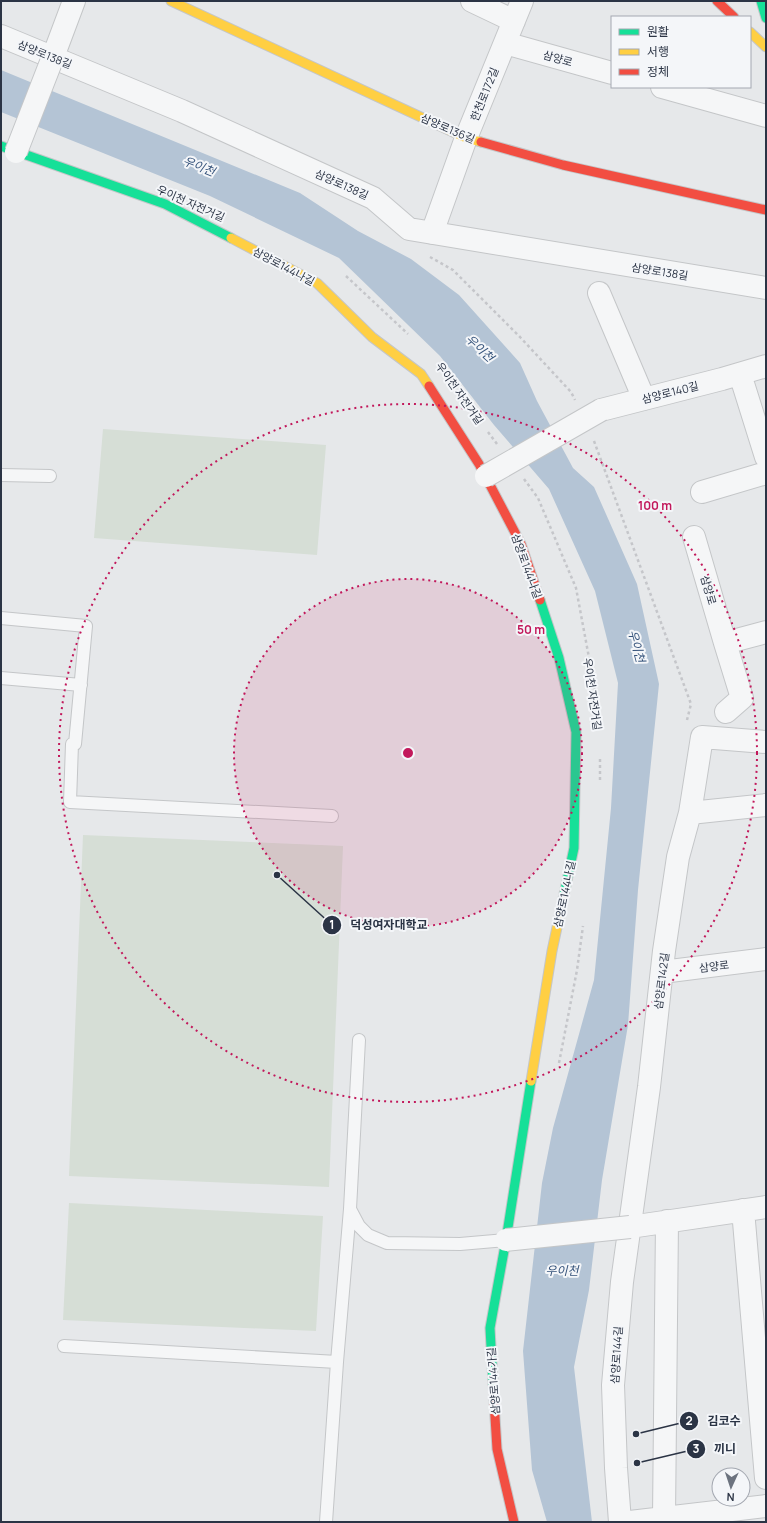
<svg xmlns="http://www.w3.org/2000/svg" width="767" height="1523" font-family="Manrope,'Noto Sans KR',sans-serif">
<rect width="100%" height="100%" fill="#e6e8ea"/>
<path fill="#d6ded6" d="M103,429l223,16 -9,110 -223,-17z
M83,835l260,11 -14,341 -260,-11z
M69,1203l254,13 -7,115 -253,-11z"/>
<path fill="#b4c4d5" d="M1,70l299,123 58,38 53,28 48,36 61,68 17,38 36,67 21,19 43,97 22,100 -21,206 -10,135 -26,155 -13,110 -15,77 18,155h-45l-15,-52 -9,-119 19,-168 11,-55 41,-148 17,-172 7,-125 -23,-92 -46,-102 -55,-64 -54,-69 -101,-98 -129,-62 -209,-84z"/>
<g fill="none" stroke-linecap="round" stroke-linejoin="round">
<defs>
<path id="lane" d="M1,475l49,1
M1,618l85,8 -11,118
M1,678l80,7
M72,744l-2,58 262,14
M359,1040l-9,169 9,17 9,9 19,8 73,1 46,-4
M64,1346l273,16
M326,1522l11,-160 13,-153"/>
<path id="street" d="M472,1l42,20
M1,36l181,75 191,87 36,31 357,59
M505,43l107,30
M53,57l21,-56
M662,87l104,29
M432,233l34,-95 56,-137
M599,293l45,106
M740,374l26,83
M601,410l121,-31 44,-13
M702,492l64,-19
M694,537l31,106 17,55 -16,14
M725,643l41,-11
M690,813l76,-8
M662,972l104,-13
M743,1210l23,268
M630,1227l136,-20
M664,1518l3,-297
M620,1522l-4,-54 -3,-83 9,-103 27,-195 15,-136 14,-94 12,-44 12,-76 64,5
M630,1522l136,-16"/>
<path id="fast" d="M761,1l5,17
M1,146l164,58 66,34
M540,600l19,58 17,74 -2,116 -11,51
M494,1401l-4,-73 16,-88 25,-159"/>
<path id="slow" d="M171,1l295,137 15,4
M750,32l16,15
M231,238l86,45 55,54 49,37 8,12
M531,1081l21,-130 11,-52"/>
<path id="jam" d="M717,1l17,16
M481,142l82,23 203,45
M429,386l50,78 42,80 19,56
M494,1401l3,48 17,73"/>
</defs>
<use href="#lane" stroke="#c4c6c8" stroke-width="14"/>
<use href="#street" stroke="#c4c6c8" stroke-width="24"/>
<use href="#fast" stroke="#c4c6c8" stroke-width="11"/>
<use href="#slow" stroke="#c4c6c8" stroke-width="11"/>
<use href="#jam" stroke="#c4c6c8" stroke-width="11"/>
<path stroke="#c5c6ca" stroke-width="2.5" stroke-dasharray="3 3" stroke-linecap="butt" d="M430,257l23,13 67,67 51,55 4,8
M346,276l62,58
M488,432l9,12
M594,441l97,263 -4,16
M524,479l14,19 38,90 22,118v14
M600,780v-23
M559,1063l18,-93 6,-44"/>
<use href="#lane" stroke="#f5f6f7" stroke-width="12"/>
<use href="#street" stroke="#f5f6f7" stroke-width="22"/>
<use href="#fast" stroke="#16e098" stroke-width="9"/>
<use href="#slow" stroke="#ffcf43" stroke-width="9"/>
<use href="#jam" stroke="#f24e42" stroke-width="9"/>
<defs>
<path id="street-bridge" d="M16,152l37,-95
M486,476l115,-66
M506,1240l124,-13"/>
</defs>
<use href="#street-bridge" stroke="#c4c6c8" stroke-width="24" stroke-linecap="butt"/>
<use href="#street-bridge" stroke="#f5f6f7" stroke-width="22"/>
</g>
<circle cx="408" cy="753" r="174" fill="#c2185b" fill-opacity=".12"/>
<g fill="none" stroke="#c2185b" stroke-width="2" stroke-dasharray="2 4">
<circle cx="408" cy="753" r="174"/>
<circle cx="408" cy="753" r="349"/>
</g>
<g text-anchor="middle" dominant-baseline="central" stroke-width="4" stroke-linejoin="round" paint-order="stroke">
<g font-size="11" fill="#2b3445" stroke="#f4f6f9">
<text transform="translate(45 54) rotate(22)">삼양로138길</text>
<text transform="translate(558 58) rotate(16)">삼양로</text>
<text transform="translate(484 94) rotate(-68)">한천로172길</text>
<text transform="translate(448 128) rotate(23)">삼양로136길</text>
<text transform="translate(342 184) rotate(24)">삼양로138길</text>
<text transform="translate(191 203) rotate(24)">우이천 자전거길</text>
<text transform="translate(284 266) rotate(28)">삼양로144나길</text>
<text transform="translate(660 271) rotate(9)">삼양로138길</text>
<text transform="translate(670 392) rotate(-14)">삼양로140길</text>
<text transform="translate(460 393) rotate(55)">우이천 자전거길</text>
<text transform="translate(527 566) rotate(70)">삼양로144나길</text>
<text transform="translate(709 590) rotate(74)">삼양로</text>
<text transform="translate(593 694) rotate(82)">우이천 자전거길</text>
<text transform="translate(564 894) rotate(-78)">삼양로144나길</text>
<text transform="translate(714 966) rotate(-7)">삼양로</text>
<text transform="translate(661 981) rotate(-83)">삼양로142길</text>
<text transform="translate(616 1355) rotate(-86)">삼양로144길</text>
<text transform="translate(493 1381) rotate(-94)">삼양로144가길</text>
</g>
<g font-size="12" font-style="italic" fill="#34527a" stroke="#f4f6f9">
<text transform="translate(199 166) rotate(22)">우이천</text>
<text transform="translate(480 348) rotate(43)">우이천</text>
<text transform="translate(637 646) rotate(75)">우이천</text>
<text x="562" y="1270">우이천</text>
</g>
</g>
<circle cx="408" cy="753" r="6" fill="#c2185b" stroke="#f4f6f9" stroke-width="2"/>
<g font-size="12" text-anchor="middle" font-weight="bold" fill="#c2185b" stroke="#f4f6f9" stroke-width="4" stroke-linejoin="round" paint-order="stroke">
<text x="655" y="510">100 m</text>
<text x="531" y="634">50 m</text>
</g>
<path fill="none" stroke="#2b3445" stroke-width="1.5" d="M277 875L332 925M636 1434L689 1421M637 1463L696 1449"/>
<g fill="#2b3445" stroke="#f4f6f9" stroke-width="1.5">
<circle cx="277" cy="875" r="4"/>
<circle cx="636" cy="1434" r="4"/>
<circle cx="637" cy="1463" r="4"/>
<circle cx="332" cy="925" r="10"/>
<circle cx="689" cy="1421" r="10"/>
<circle cx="696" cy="1449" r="10"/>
</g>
<g font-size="12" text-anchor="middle" font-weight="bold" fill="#fff">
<text x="332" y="929">1</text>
<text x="689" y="1425">2</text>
<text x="696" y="1453">3</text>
</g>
<g font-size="12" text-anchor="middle" font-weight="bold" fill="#2b3445" stroke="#f4f6f9" stroke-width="4" stroke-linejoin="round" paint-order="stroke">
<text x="389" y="929">덕성여자대학교</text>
<text x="724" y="1425">김코수</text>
<text x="725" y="1453">끼니</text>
</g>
<rect width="767" height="1523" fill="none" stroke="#2b3445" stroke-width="4"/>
<rect x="611" y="16" width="140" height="72" fill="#f4f6f9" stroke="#a4a8b1"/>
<rect x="619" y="29" width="20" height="6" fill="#16e098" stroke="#a4a8b1"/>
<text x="647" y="36" font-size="12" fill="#2b3445">원활</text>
<rect x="619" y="49" width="20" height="6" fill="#ffcf43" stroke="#a4a8b1"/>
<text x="647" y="56" font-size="12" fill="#2b3445">서행</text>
<rect x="619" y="69" width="20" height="6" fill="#f24e42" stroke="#a4a8b1"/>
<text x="647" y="76" font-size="12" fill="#2b3445">정체</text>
<g transform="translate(731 1487) rotate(183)"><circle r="19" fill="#f4f6f9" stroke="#a4a8b1"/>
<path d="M0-3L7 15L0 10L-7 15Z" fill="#6c737f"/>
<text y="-6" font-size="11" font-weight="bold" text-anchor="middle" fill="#2b3445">N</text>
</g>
</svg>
